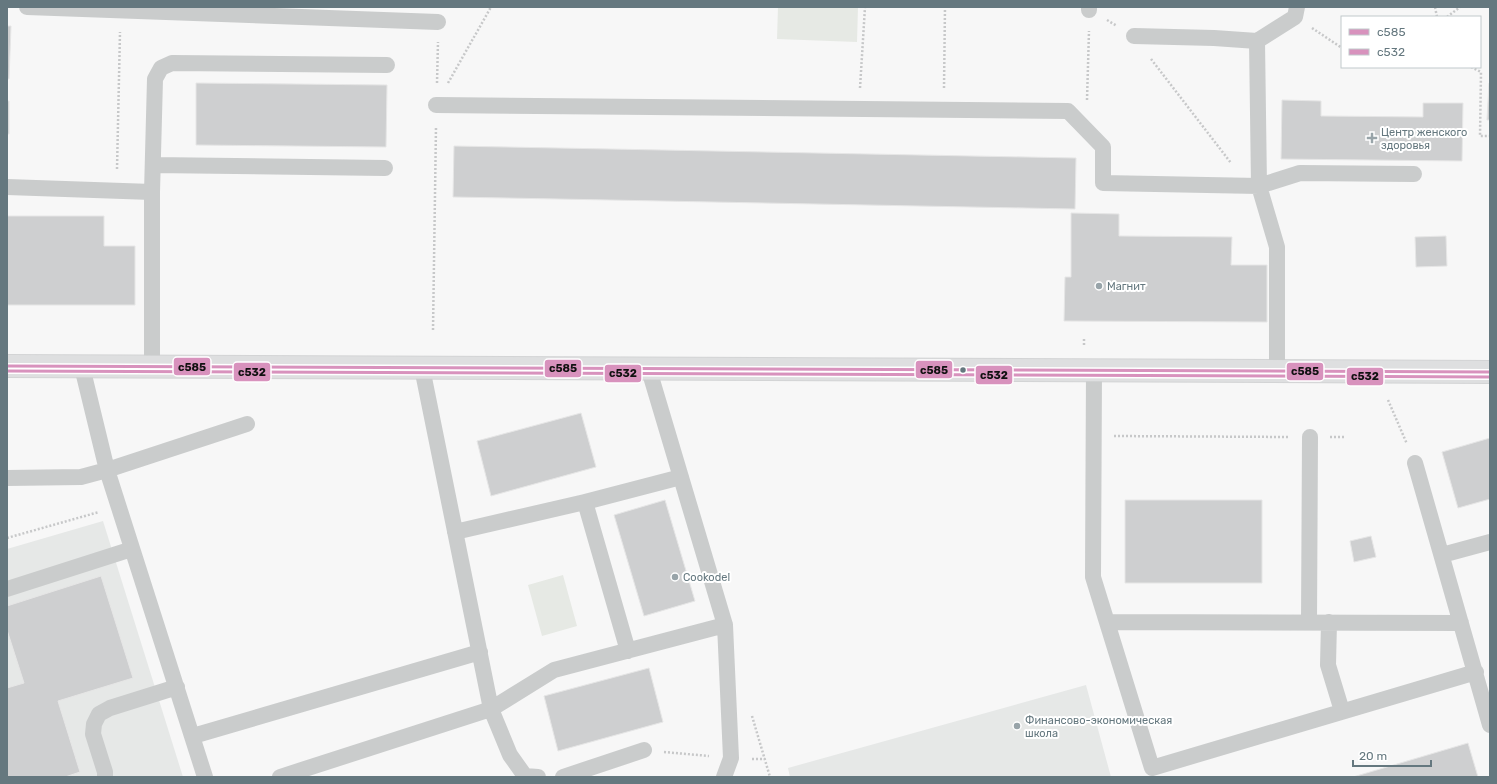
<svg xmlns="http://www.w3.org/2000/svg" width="1497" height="784" font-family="Rubik,sans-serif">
<rect width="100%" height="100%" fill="#f7f7f7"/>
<path fill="#e6e8e7" d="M103,521l80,256h-176v-228z
M1086,685l25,92h-321l-2,-9z"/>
<path fill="#e6e9e4" d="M778,7h80l-1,35 -80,-3z
M563,575l14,51 -35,10 -14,-51z"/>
<path fill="#cecfd0" stroke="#e6e6e6" d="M7,26h4l-2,53h-2z
M196,83l191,2 -1,62 -190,-2z
M1489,83h1v37h-3z
M1282,100l39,1v15l102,1v-14h40l-1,58 -181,-2z
M7,101h2v33h-2z
M454,146l622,12 -1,51 -622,-12z
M1071,213l48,1v22l113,1 -1,28h36v57l-203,-1 1,-44h6z
M7,216h97v30h31v59h-128z
M1446,236l1,30 -31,1 -1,-30z
M581,413l15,54 -105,29 -14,-55z
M1490,438v61l-32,9 -16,-56z
M665,500l30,101 -51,15 -30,-101z
M1125,500h137v83h-137z
M1371,536l5,21 -22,5 -4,-21z
M101,576l32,102 -75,23 22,71 -15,5h-58v-89l17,-5 -17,-53v-24z
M649,668l14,54 -105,29 -14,-55z
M1468,743l10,34h-125z"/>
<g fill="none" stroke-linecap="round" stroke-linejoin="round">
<defs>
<path id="secondary" d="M7,366l1483,6"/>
</defs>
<use href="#secondary" stroke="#d3d4d5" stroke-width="24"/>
<path stroke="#c7c8c9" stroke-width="2.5" stroke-dasharray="2 2" stroke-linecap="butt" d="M1435,7l2,10
M1447,17l13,-10
M1107,20l10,6
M1312,28l30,20
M1151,59l80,104
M1471,67l10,5 -1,64h10
M437,83l1,-41
M448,83l43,-76
M860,88l5,-81
M944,88l1,-81
M1087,100l2,-69
M117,169l3,-137
M433,330l3,-204
M1084,339v8
M1388,400l19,44
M1114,436l175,1
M1330,437h14
M7,538l92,-26
M752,716l18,61
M664,752l45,4
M752,759h13"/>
<path stroke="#cacccc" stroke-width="16" d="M27,7l411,15
M1089,10v-3
M1134,36l80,2 43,3
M436,105l632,6 35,36v36l156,3 41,-13 114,1
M153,165l232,3
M7,187l145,5v175
M152,192l3,-113 6,-11 11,-5 215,2
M82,367l25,103 98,307
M422,368l69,341 19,46 15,21 13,1
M1094,371l-1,206 59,191 324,-96
M1277,371v-124l-18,-61 -2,-145 38,-24 2,-10
M1415,463l75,262
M7,478l74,-1 26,-7 140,-46
M455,532l130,-30
M1442,555l48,-13
M7,589l125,-40
M1107,622l354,1
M1309,622l1,-185
M1329,622l-1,43 14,46
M628,651l-43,-149 96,-25
M193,736l287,-84
M105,777v-5l-12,-38 1,-10 5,-10 11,-6 67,-21
M280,777l211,-68 63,-39 171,-45 -76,-255
M563,777l81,-27
M724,777l7,-19 -6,-133"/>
<use href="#secondary" stroke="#dedfe0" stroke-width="22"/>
<defs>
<path id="bus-1" d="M7,366l1483,6"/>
<path id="bus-2" d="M7,371l1483,6"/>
</defs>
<use href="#bus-1" stroke="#fff" stroke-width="6"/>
<use href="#bus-2" stroke="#fff" stroke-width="6"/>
<use href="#bus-1" stroke="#d892bd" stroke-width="3"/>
<use href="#bus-2" stroke="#d892bd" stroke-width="3"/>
</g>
<g fill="#98a4a9" stroke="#fff" stroke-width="1.5">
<path d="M1370 132h4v4h4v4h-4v4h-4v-4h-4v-4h4z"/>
<circle cx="1099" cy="286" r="4"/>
<circle cx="675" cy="577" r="4"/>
<circle cx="1017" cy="726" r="4"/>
</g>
<circle fill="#65787f" stroke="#fff" stroke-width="1.5" cx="963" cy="370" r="3.5"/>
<g text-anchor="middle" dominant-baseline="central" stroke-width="4" stroke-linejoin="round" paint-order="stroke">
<g font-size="11" fill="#65787f" stroke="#fff" text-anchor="start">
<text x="1381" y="132">Центр женского<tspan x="1381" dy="13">здоровья</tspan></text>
<text x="1107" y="286">Магнит</text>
<text x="683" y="577">Cookodel</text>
<text x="1025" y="720">Финансово-экономическая<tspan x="1025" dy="13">школа</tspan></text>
</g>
</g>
<g stroke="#fff" stroke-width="1.5">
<rect x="173" y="357" width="38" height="19" rx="4" fill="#d892bd"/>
<rect x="544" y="359" width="38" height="19" rx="4" fill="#d892bd"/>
<rect x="915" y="360" width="38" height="19" rx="4" fill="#d892bd"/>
<rect x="1286" y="362" width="38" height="19" rx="4" fill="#d892bd"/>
<rect x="233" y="362" width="38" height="20" rx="4" fill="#d892bd"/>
<rect x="604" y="364" width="38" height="19" rx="4" fill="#d892bd"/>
<rect x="975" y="365" width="38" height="20" rx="4" fill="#d892bd"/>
<rect x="1346" y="367" width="38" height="19" rx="4" fill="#d892bd"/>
</g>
<g font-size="11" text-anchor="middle" font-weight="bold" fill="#111">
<text x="192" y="371">с585</text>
<text x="563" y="372">с585</text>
<text x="934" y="374">с585</text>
<text x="1305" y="375">с585</text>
<text x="252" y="376">с532</text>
<text x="623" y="377">с532</text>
<text x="994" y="379">с532</text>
<text x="1365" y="380">с532</text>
</g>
<rect width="1497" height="784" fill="none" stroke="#65787f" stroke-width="16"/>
<rect x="1341" y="16" width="140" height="52" fill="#ffffff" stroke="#c1c9cc"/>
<rect x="1349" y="29" width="20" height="6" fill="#d892bd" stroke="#c1c9cc"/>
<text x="1377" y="36" font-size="12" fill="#65787f">с585</text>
<rect x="1349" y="49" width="20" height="6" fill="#d892bd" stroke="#c1c9cc"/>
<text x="1377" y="56" font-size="12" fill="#65787f">с532</text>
<path d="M1353 760v6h78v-6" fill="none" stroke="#65787f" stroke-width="2"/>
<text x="1359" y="760" font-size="12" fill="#65787f" stroke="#ffffff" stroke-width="3" paint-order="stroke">20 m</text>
</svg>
